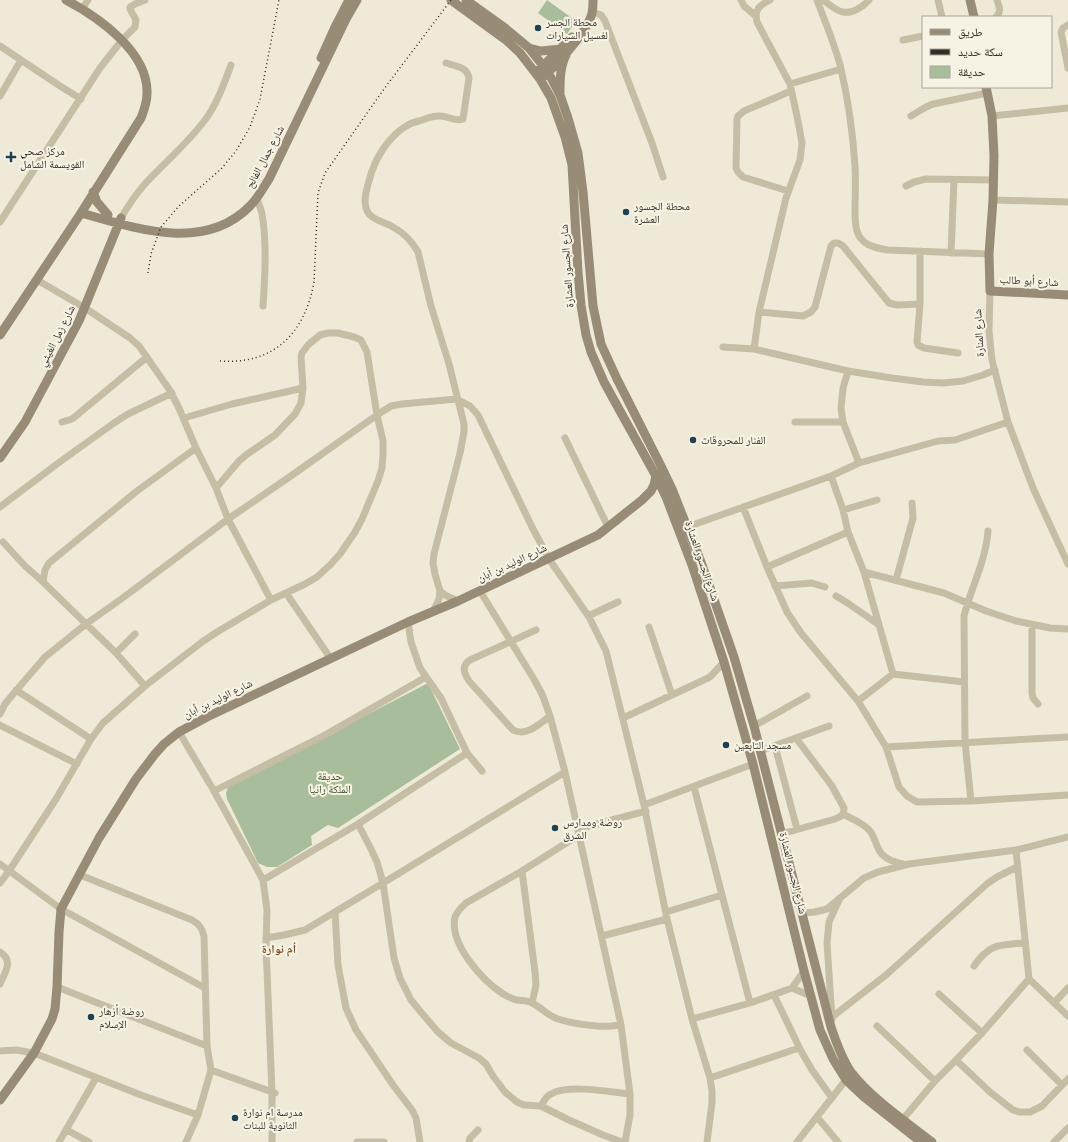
<svg xmlns="http://www.w3.org/2000/svg" width="1068" height="1142" font-family="Raleway,'Noto Naskh Arabic',sans-serif">
<rect width="100%" height="100%" fill="#efead8"/>
<path fill="#a8bd9a" d="M547,0l29,21 -9,13 -29,-21z
M428,683l32,66 -122,79 -10,-3 -17,11 1,9 -35,22h-10l-9,-4 -31,-64 -1,-6 2,-6z"/>
<g fill="none" stroke-linecap="round" stroke-linejoin="round">
<path stroke="#c6bda5" stroke-width="7" d="M741,0l3,6 12,10
M817,0c8,22 19,47 24,69 7,30 12,67 14,97 1,16 0,31 0,46 0,6 0,13 2,19 4,14 18,17 31,19l101,4
M823,0c6,4 13,11 20,12 9,2 20,-5 26,-12
M938,0l4,17
M82,9l6,-9
M593,12l8,3 4,6 47,122 11,34
M996,17c6,-5 3,-11 1,-17
M1068,25l-5,3 -2,4 7,36
M903,40l20,-4
M0,46l60,40 21,13
M790,84l51,-15
M0,96l21,-36
M911,116l15,-9 7,-3 54,-11
M992,116l76,-8
M906,186l8,-4 12,-3 67,1
M788,191l-45,-14 -5,-5 -2,-4 1,-49 1,-3 6,-5 47,-20
M257,199c2,5 4,10 5,15 5,29 3,63 1,92
M993,200l75,2
M121,218c7,-12 14,-23 23,-33 20,-22 43,-41 61,-65 12,-16 19,-36 26,-55
M0,222l100,-154 22,-28 13,-13 1,-7 -6,-11v-2l5,-3 10,-4
M951,253l3,-73
M37,280l48,28 45,30 9,8 30,43 9,17 18,42 20,40 12,31 43,81
M990,291l-1,40 3,29 16,62 25,66 35,76
M920,304l-3,38 1,3 6,3 34,5
M759,312l44,4 8,-4 4,-5 10,-38 6,-23 3,-3h4l5,3 46,57 8,2 23,-1v-53
M723,347l31,2 94,22 44,7 31,4 20,1 20,-2 20,-6 12,-5
M754,349l5,-37 27,-114 14,-38 2,-17 -4,-22 -8,-37 -33,-62c-3,-13 2,-16 13,-22
M848,371l-5,17 -2,20 2,14 16,41
M184,418l48,-14 71,-16
M62,422l10,-3 5,-4 70,-58
M795,422h48
M565,438l43,89
M831,476l12,34 5,22 16,40 29,102
M0,507l61,-46 53,-38 14,-9 44,-21
M743,507l24,60 20,45 14,21 57,68 28,46 13,40 8,9 10,6 54,-1 97,-6
M843,510l34,-10
M687,527l144,-51 28,-13 79,-22 17,-1 53,-18
M3,542l22,24 18,16
M767,567l81,-35
M864,572l80,21 42,18 30,10 34,7 18,1
M896,580l17,-62 -1,-15
M775,586l37,-3 13,4
M440,591l5,4 13,6
M480,591l55,90 7,13 8,22 15,56 56,253 9,69v21l-5,27
M286,593l45,66
M836,596l13,8 30,21
M433,612l6,-13 1,-8 -5,-17 -2,-11 1,-9 26,-101 4,-21v-8l-15,-60 -18,-58 -13,-54c-6,-11 -14,-19 -25,-25 -8,-5 -18,-6 -24,-13 -7,-9 -3,-23 0,-33 5,-21 19,-45 39,-56 3,-2 7,-3 11,-4 7,-2 14,-6 21,-5 8,0 16,6 23,3l6,-41c-2,-11 -13,-12 -23,-15
M588,616l30,-14
M408,622l3,20 9,26 21,30 26,55 15,18
M1032,625v68l1,5 5,6
M649,627l23,68
M536,630l-66,30c-9,6 -6,13 -1,21l44,49c13,7 27,-6 37,-14
M116,653l19,-19
M145,686l-29,-33 -73,-71 2,-12 4,-7 88,-72 59,-43
M16,690l75,49
M858,701l35,-27 71,8
M0,714l5,-10 9,-11 31,-36 41,-33 38,-27 104,-78 60,-41 89,-63 14,-9 11,-2 55,-5 13,7 8,9 54,112 17,32 40,58 17,34 38,154 23,114 25,100 18,59 2,13v12l-5,39
M623,718l85,-40 3,-2 13,-14
M0,725l77,39
M754,726l53,-30
M179,732l35,59 49,89 4,30 -1,36 6,146v50
M775,746l22,83
M886,747l182,-10
M760,751l69,-25
M694,787l56,216
M214,791l111,-56 101,-58
M971,801l-6,-59 -1,-126c7,-28 22,-56 24,-85
M644,805l109,-41
M843,814c9,5 21,9 27,17 4,5 5,11 8,17 4,10 15,14 25,16
M358,824l12,23 7,15 6,21 11,75 6,20 11,22 9,11 18,21 13,11 28,15 7,6 7,12 12,16 12,10 7,3 17,1 28,14 34,15 19,7
M578,829l68,-18
M781,834l54,-15c6,-2 9,-4 9,-11l-12,-22 -36,-48
M579,835l-57,36 -56,32c-4,4 -9,8 -11,14 -6,27 27,63 48,77 4,2 9,5 14,6 5,1 10,0 15,3 9,4 16,13 26,16 12,4 26,6 39,7 8,1 16,0 24,-1
M1016,850l13,129 39,37
M0,864l61,45 144,79
M522,871l13,101 1,13 -4,18
M80,875l112,45c7,4 10,8 12,16l3,110 4,24 -13,45 -12,27
M263,880l95,-56 109,-71
M0,883l9,-12 47,-72 35,-60 12,-16 42,-37 57,-44 15,-10 54,-32 34,-16 12,-7 14,-13 9,-10 15,-22 7,-13 16,-38 4,-13 1,-13v-14l-6,-26 -10,-63 -6,-12 -7,-3 -16,-4h-10l-8,2 -12,10 -6,8 -1,4 2,31 -2,15 -6,11 -20,21 -29,20 -7,6 -23,27
M335,912l3,53 8,43 10,22 37,55 19,25 4,8 4,24
M666,912l56,-17
M802,913l13,-1 12,-3 37,-31 14,-6 31,-8 107,-14 52,-13
M602,936l65,-17
M266,938l18,-3 21,-5 78,-47 182,-111
M0,952c14,9 5,20 0,32
M974,966c16,-23 26,-21 51,-23
M57,987l150,59
M792,988l19,8
M939,994l43,39
M774,995l27,56 11,19 20,28
M1054,1003l14,-15
M832,1017l54,-42 102,-92 9,-6 20,-10
M692,1019l58,-16 42,-15 12,-17
M832,1019l-5,-76 2,-21 10,-22
M877,1026l58,55
M1027,1050l35,35
M0,1051l16,-1 18,3 107,42 57,20
M956,1060l34,32 23,18 6,2h11l12,-6 26,-27
M211,1070l64,23
M710,1078l89,-30
M541,1106c3,-5 5,-10 10,-12 18,-10 59,-2 79,0
M817,1117l21,25
M903,1119l32,-38 21,-21 26,-27 47,-54
M67,1130l22,12
M59,1142l37,-64
M357,1142h27
M469,1142l1,-4 8,-8
M797,1142l52,-66
M1054,1142l14,-14"/>
<path stroke="#998c77" stroke-width="9" d="M451,0l55,40 14,13 20,26 11,19 14,39 7,28 6,107 3,33 5,30 5,17 13,30 52,94 10,21 26,68 32,97 29,102 51,207 16,59 13,29 13,21 18,17 57,45
M466,0l39,28 24,20 19,24 12,23 8,23 10,35 5,39 10,114 8,38 16,35 44,87 11,23 29,73 33,95 20,69 77,301c5,15 11,32 20,45 21,27 54,49 81,70
M970,0l4,17
M529,48l12,3 20,-2
M321,58l14,-31 14,-27
M539,70l33,-33
M544,76c14,-12 44,-45 48,-63 1,-4 1,-9 1,-13
M986,87l6,29 2,40 -1,44 -4,54 1,37 78,4
M560,93c0,-13 0,-26 6,-38
M93,192l4,10 11,13
M81,213c54,15 123,40 169,-7 8,-8 13,-18 19,-27l77,-160 11,-19
M0,335l81,-122 60,-95c3,-8 6,-15 6,-24 2,-42 -49,-77 -81,-94
M0,458l25,-36 54,-101 42,-103
M0,1100l34,-47 18,-34 3,-10 2,-22 2,-55 2,-23 38,-71 37,-59 19,-25 9,-10 15,-12 28,-15 201,-95 50,-21 140,-66 44,-35 9,-9 3,-6 2,-9"/>
<path stroke="#332d26" stroke-width="1.5" stroke-dasharray="1 3" stroke-linecap="butt" d="M148,273l3,-19 10,-27 18,-21 42,-37 15,-18 14,-24 10,-28 19,-99
M220,361c54,4 85,-28 94,-79l4,-89 7,-20 59,-84 67,-89"/>
</g>
<g fill="#1e4151" stroke="#f7f3e4" stroke-width="1.5">
<circle cx="538" cy="28" r="4"/>
<path d="M9 151h4v4h4v4h-4v4h-4v-4h-4v-4h4z"/>
<circle cx="626" cy="212" r="4"/>
<circle cx="693" cy="440" r="4"/>
<circle cx="726" cy="745" r="4"/>
<circle cx="555" cy="828" r="4"/>
<circle cx="91" cy="1017" r="4"/>
<circle cx="235" cy="1118" r="4"/>
</g>
<g text-anchor="middle" dominant-baseline="central" stroke-width="4" stroke-linejoin="round" paint-order="stroke">
<g font-size="11" fill="#332d26" stroke="#f7f3e4" text-anchor="start">
<text x="546" y="22">محطة الجسر<tspan x="546" dy="13">لغسيل السيارات</tspan></text>
<text x="20" y="151">مركز صحي<tspan x="20" dy="13">القويسمة الشامل</tspan></text>
<text x="634" y="206">محطة الجسور<tspan x="634" dy="13">العشرة</tspan></text>
<text x="701" y="440">الفنار للمحروقات</text>
<text x="734" y="745">مسجد التابعين</text>
<text x="563" y="822">روضة ومدارس<tspan x="563" dy="13">الشرق</tspan></text>
<text x="99" y="1011">روضة أزهار<tspan x="99" dy="13">الإسلام</tspan></text>
<text x="243" y="1112">مدرسة ام نوارة<tspan x="243" dy="13">الثانوية للبنات</tspan></text>
</g>
<g font-size="11" fill="#332d26" stroke="#f7f3e4">
<text transform="translate(265 157) rotate(-62)">شارع جمال الفالح</text>
<text transform="translate(567 266) rotate(-94)">شارع الجسور العشارة</text>
<text transform="translate(1029 281) rotate(3)">شارع أبو طالب</text>
<text transform="translate(979 333) rotate(-93)">شارع المنارة</text>
<text transform="translate(57 336) rotate(-63)">شارع زمل الغيثي</text>
<text transform="translate(702 561) rotate(71)">شارع الجسور العشارة</text>
<text transform="translate(512 563) rotate(-25)">شارع الوليد بن أبان</text>
<text transform="translate(218 699) rotate(-26)">شارع الوليد بن أبان</text>
<text transform="translate(793 873) rotate(76)">شارع الجسور العشارة</text>
</g>
<g font-size="11" fill="#394f2b" stroke="#f7f3e4">
<text x="330" y="776">حديقة<tspan x="330" dy="13">الملكة رانيا</tspan></text>
</g>
<g font-size="12" font-weight="bold" fill="#7c5024" stroke="#f7f3e4">
<text x="279" y="949">أم نوارة</text>
</g>
</g>
<rect x="922" y="16" width="130" height="72" fill="#f7f3e4" stroke="#a9a498"/>
<rect x="930" y="29" width="20" height="6" fill="#998c77" stroke="#a9a498"/>
<text x="958" y="36" font-size="12" fill="#332d26">طريق</text>
<rect x="930" y="49" width="20" height="6" fill="#332d26" stroke="#a9a498"/>
<text x="958" y="56" font-size="12" fill="#332d26">سكة حديد</text>
<rect x="930" y="66" width="20" height="12" fill="#a8bd9a" stroke="#a9a498"/>
<text x="958" y="76" font-size="12" fill="#332d26">حديقة</text>
</svg>
